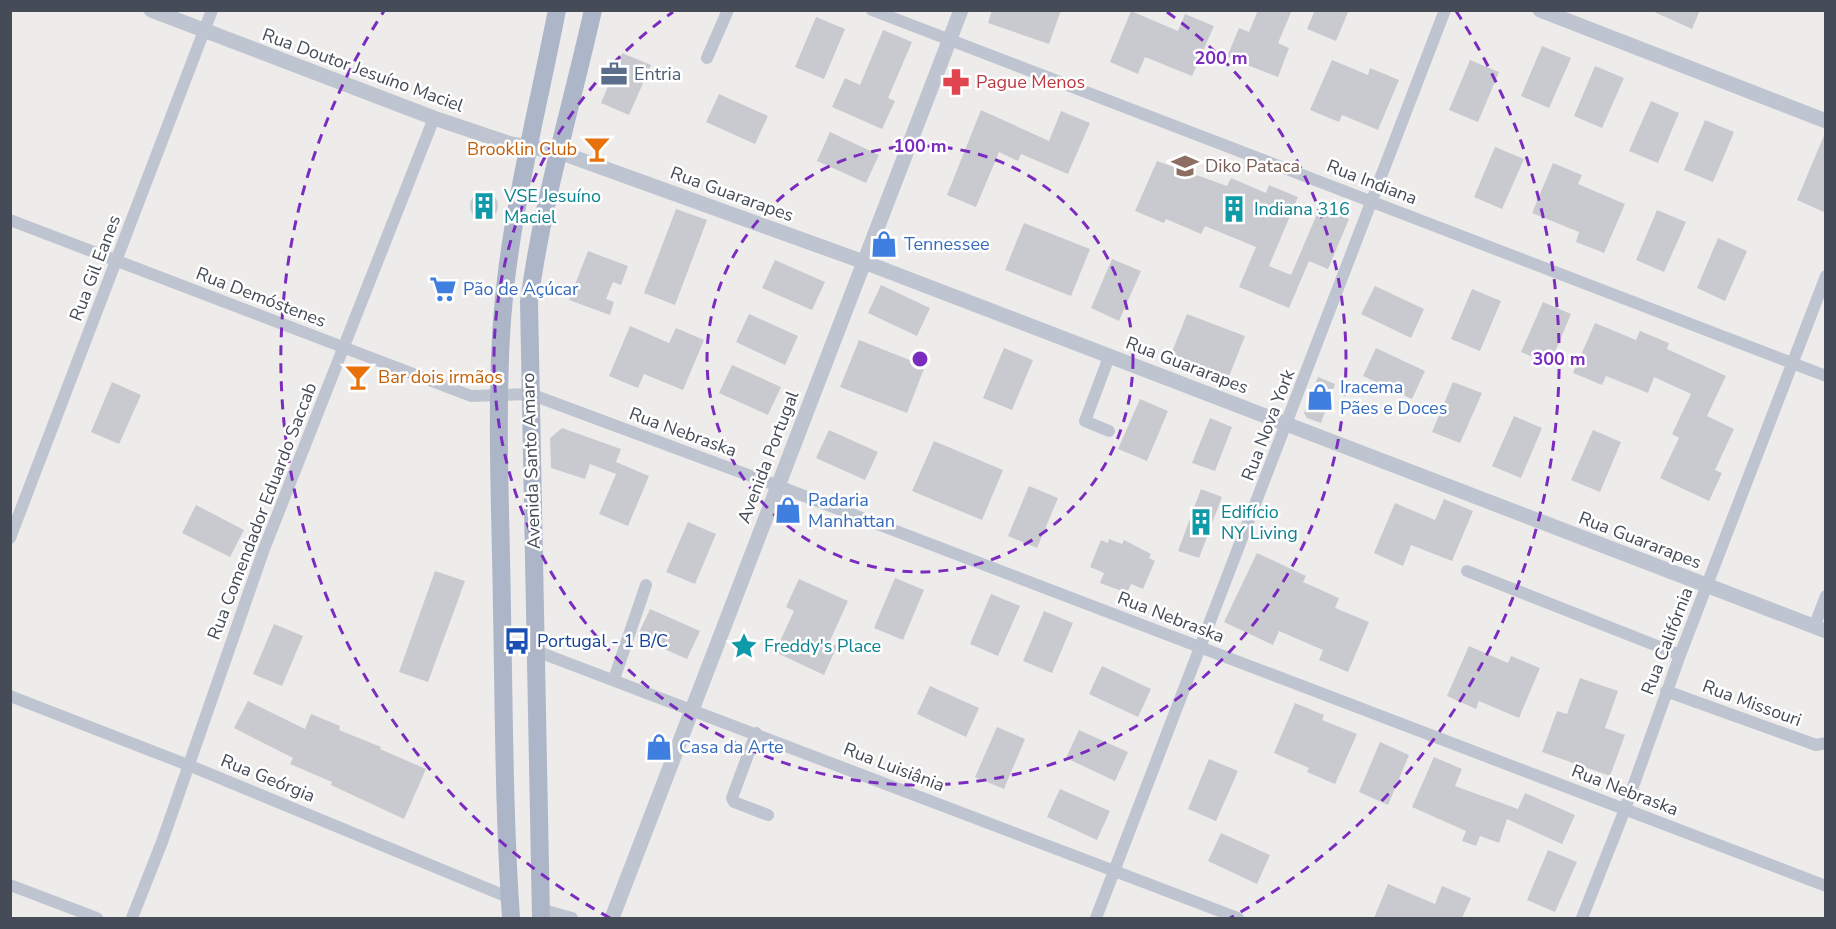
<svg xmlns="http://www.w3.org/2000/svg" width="1836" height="929" font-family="'Nunito Sans',sans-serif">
<rect width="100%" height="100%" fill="#eeeceb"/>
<path fill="#c9c9d0" d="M992,10h69l-12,34 -61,-21z
M1258,10h34l-14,33 11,5 -11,29 -51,-20 12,-29 10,4z
M1315,10h34l-13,31 -29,-12z
M1650,10h50l-8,19z
M1131,11l47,20 7,-17 29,12 -22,50 -47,-19 -7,17 -28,-12z
M816,17l29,12 -21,50 -29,-12z
M883,30l29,12 -24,56 7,3 -13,28 -50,-22 13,-29 15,7z
M1542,46l29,12 -22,50 -28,-12z
M622,53l29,12 -22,50 -28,-12z
M1332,60l36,15 2,-7 29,12 -21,50 -36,-15 -3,7 -29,-12z
M1470,60l29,12 -21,50 -29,-12z
M1595,66l29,12 -22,50 -28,-12z
M719,94l49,22 -13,28 -49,-22z
M1651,101l28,12 -21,50 -29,-12z
M981,110l68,31 12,-30 29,12 -22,51 -47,-20 -3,7 -19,-9 -23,55 -29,-12z
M1705,120l29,12 -21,50 -29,-12z
M830,132l49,23 -13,28 -49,-22z
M1825,133h1v80l-29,-13z
M1495,147l29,12 -22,50 -28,-12z
M1157,161l70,25 4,-8 35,15 3,-8 29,12 -29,69 22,9 29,-68 29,12 -21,50 -19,-8 -20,47 -50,-21 17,-40 -51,-21 -4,8 -35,-15 -2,4 -29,-12z
M1553,163l29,12 -4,9 47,20 -21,49 -28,-11 3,-10 -47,-19z
M470 206a14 14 0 1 1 28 0a14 14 0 1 1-28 0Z
M676,209l31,11 -32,85 -31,-12z
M1657,210l29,12 -22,50 -28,-12z
M1024,223l66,26 -19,47 -66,-26z
M1718,238l29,13 -22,50 -28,-13z
M588,251l40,15 -7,19 -8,-3 -7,17 8,3 -4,13 -41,-15z
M1112,259l29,12 -22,50 -28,-13z
M775,260l50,22 -13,28 -50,-22z
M881,285l49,23 -13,28 -49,-23z
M1375,286l49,23 -13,29 -50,-24z
M1472,289l29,12 -21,50 -29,-12z
M1543,302l28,12 -21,50 -29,-12z
M749,314l49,22 -13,29 -49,-23z
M1187,314l58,22 -19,48 -58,-22z
M1595,323l41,17 4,-9 29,12 -2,6 59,27 -19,40 27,13 -19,41 7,3 -13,28 -49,-23 19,-40 -7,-4 19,-40 -37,-17 -6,16 -42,-17 -4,9 -29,-12z
M630,326l39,17 7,-15 28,12 -21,50 -39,-16 -6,14 -29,-12z
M859,340l66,26 -18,47 -67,-26z
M1004,348l29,12 -21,50 -29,-12z
M1376,348l49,23 -13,28 -49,-23z
M732,365l49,22 -13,28 -49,-22z
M1318,377l17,7 -14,39 -14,-5 -3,-5z
M112,382l29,13 -22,49 -28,-12z
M1453,382l29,11 -22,50 -28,-11z
M1140,399l28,12 -21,50 -29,-12z
M1514,416l28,12 -21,50 -29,-12z
M1210,418l22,9 -17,44 -23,-8z
M562,428l59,21 -5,13 33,14 -21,50 -29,-12 17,-40 -26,-10 -5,15 -34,-11 -1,-30z
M829,430l49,22 -13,28 -49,-22z
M1593,430l28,12 -21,50 -29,-12z
M934,441l69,29 -21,50 -70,-29z
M1029,486l29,12 -21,50 -29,-12z
M1201,489l21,8 -23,61 -21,-7z
M1444,499l29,12 -21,50 -41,-16 -8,21 -29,-13 21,-50 40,17z
M196,505l48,25 -14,27 -48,-24z
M688,522l28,12 -21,50 -29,-12z
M1109,539l13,5 2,-4 27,14 -2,4 6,3 -12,28 -12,-5 -4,9 -27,-10 4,-10 -14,-6 11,-27 7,3z
M1257,553l49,23 -3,6 36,16 -4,10 34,14 -21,50 -29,-12 4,-10 -44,-19 -6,14 -49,-23z
M435,571l30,10 -37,101 -29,-10z
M895,578l29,12 -21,50 -29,-12z
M799,579l49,22 -19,42 8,3 -13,29 -49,-23 19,-41 -8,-4z
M991,594l29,12 -22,50 -28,-12z
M650,609l50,22 -13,28 -50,-22z
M1044,611l29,12 -21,50 -29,-12z
M274,624l29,12 -21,50 -29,-12z
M1469,646l39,17 3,-7 29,12 -21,50 -40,-17 -3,8 -29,-13z
M1102,666l49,23 -13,28 -49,-23z
M1580,678l38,13 -13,37 20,7 -15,41 -68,-24 15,-41 10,3z
M930,686l49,22 -13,29 -49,-23z
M248,701l57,28 6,-15 29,12 -1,4 42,17 -1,2 46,20 -22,50 -73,-34 1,-3 -42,-18 3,-6 -59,-30z
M1295,703l29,12 -2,5 35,14 -22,50 -28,-12 2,-4 -35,-15z
M997,727l28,12 -21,50 -29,-12z
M1079,730l49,22 -13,29 -49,-23z
M1380,742l29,13 -21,50 -29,-13z
M1434,757l28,12 -7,17 63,23 7,-16 50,22 -13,29 -55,-25 -8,24 -19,-7 -4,10 -14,-5 4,-10 -54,-24z
M1209,759l29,12 -22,50 -28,-12z
M1060,789l50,22 -13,29 -50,-23z
M1221,833l49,22 -13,29 -49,-23z
M1548,850l29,12 -22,50 -28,-12z
M1388,884l47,20 7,-18 29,12 -9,20h-88z"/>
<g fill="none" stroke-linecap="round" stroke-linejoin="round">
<path stroke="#bfc5d0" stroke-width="12" d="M872,10l954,366
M707,58l21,-48
M10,220l461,176 59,-2 248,92 1048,400
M1109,431l-24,-10 24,-64
M10,538l202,-528
M1467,571l213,84
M1814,627l12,-31
M536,651l702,267
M614,679l32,-94
M1666,691l150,54 10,-2
M10,696l178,69 322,133
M756,733l-24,65 2,4 34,13
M10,885l87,33
M540,909l32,9
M132,918l30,-76 102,-293 170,-431
M1096,918l349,-908
M1582,918l43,-109 55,-154 146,-379"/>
<path stroke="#bfc5d0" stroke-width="15" d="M151,10l283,108 77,26 48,8 305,110 962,369
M1540,10l286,111
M612,918l349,-908"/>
<path stroke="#adb6c8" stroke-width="18" d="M511,918c-7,-102 -7,-204 -9,-307 -1,-91 -6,-184 -1,-275 6,-110 35,-218 56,-326
M541,918l-12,-616c13,-99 42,-194 64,-292"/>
</g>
<g fill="none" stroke="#7b2cbf" stroke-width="3" stroke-dasharray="10 8">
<circle cx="920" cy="359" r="213"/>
<path d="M1167 12A426 426 0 1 1 673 12"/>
<path d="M610 918A639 639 0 0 1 384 11M1456 11A639 639 0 0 1 1230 918"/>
</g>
<defs>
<symbol id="office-bare" viewBox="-9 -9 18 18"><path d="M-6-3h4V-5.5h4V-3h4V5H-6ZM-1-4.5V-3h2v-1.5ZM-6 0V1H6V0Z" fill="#5c6f8a" stroke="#fff" stroke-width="2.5" paint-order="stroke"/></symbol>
<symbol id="pharmacy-bare" viewBox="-9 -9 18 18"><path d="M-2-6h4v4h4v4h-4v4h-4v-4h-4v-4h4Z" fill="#e0444e" stroke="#fff" stroke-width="2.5" paint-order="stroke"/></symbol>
<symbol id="bar-bare" viewBox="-9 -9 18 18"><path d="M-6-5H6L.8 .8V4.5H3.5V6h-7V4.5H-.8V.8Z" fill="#e8710a" stroke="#fff" stroke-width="2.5" paint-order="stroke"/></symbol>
<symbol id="school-bare" viewBox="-9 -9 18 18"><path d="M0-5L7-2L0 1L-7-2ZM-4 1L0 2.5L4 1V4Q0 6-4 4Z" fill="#8d6e63" stroke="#fff" stroke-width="2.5" paint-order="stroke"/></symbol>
<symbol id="building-bare" viewBox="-9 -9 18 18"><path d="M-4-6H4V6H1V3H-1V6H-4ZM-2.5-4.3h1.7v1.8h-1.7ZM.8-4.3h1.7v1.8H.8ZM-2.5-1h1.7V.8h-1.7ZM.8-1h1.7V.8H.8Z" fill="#0f9aa8" stroke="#fff" stroke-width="2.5" paint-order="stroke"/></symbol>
<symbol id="shop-bare" viewBox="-9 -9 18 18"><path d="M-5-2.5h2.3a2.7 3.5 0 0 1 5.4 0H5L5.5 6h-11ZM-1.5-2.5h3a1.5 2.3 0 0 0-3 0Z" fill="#3f7fe0" stroke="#fff" stroke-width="2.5" paint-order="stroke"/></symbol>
<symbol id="supermarket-bare" viewBox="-9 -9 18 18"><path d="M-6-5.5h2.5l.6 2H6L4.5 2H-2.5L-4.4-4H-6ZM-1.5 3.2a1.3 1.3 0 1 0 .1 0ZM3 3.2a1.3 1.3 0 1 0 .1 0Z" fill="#3f7fe0" stroke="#fff" stroke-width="2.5" paint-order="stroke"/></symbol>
<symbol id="bus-bare" viewBox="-9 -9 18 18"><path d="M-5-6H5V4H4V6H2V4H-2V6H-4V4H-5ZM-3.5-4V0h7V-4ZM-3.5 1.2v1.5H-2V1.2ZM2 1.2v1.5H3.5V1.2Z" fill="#1a4fb4" stroke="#fff" stroke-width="2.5" paint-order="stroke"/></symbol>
<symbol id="sight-bare" viewBox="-9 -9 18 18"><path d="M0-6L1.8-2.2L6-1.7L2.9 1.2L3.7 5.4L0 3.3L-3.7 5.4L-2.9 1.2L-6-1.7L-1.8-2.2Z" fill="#0f9aa8" stroke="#fff" stroke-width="2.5" paint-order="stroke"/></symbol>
</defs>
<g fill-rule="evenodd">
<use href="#office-bare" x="595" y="55" width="38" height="38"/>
<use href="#pharmacy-bare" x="937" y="63" width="38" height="38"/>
<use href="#bar-bare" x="578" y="130" width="38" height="38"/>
<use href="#school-bare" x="1166" y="147" width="38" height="38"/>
<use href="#building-bare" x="465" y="187" width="38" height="38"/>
<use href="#building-bare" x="1215" y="190" width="38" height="38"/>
<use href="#shop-bare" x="865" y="225" width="38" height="38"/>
<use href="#supermarket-bare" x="424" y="270" width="38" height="38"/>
<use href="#bar-bare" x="339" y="358" width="38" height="38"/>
<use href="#shop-bare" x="1301" y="378" width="38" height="38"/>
<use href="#shop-bare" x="769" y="491" width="38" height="38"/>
<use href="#building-bare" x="1182" y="503" width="38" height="38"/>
<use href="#bus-bare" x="498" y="622" width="38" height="38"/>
<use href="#sight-bare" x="725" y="627" width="38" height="38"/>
<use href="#shop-bare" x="640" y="728" width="38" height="38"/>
</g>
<g text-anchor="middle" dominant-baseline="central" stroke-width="5" stroke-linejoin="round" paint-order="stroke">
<g font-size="18" fill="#454c57" stroke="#fff">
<text transform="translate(363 70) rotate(20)">Rua Doutor Jesuíno Maciel</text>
<text transform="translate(1372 182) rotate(21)">Rua Indiana</text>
<text transform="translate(732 194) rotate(20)">Rua Guararapes</text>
<text transform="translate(95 268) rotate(-69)">Rua Gil Eanes</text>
<text transform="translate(261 297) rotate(21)">Rua Demóstenes</text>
<text transform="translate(1187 365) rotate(21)">Rua Guararapes</text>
<text transform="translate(1268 425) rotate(-69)">Rua Nova York</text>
<text transform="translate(683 432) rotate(20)">Rua Nebraska</text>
<text transform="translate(768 457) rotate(-69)">Avenida Portugal</text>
<text transform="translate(531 461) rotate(-92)">Avenida Santo Amaro</text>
<text transform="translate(262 511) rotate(-69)">Rua Comendador Eduardo Saccab</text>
<text transform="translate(1640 540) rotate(21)">Rua Guararapes</text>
<text transform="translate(1171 617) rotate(21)">Rua Nebraska</text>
<text transform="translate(1667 641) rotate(-69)">Rua Califórnia</text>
<text transform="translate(1752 703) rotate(20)">Rua Missouri</text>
<text transform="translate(894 767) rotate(21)">Rua Luisiânia</text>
<text transform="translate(268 778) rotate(22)">Rua Geórgia</text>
<text transform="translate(1625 790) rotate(21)">Rua Nebraska</text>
</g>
<g font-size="18" fill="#4e5e75" stroke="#fff" text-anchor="start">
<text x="634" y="74">Entria</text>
</g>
<g font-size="18" fill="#be3a42" stroke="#fff" text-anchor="start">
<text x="976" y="82">Pague Menos</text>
</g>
<g font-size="18" fill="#c56008" stroke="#fff" text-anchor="end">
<text x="577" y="149">Brooklin Club</text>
<text x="378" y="377" text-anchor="start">Bar dois irmãos</text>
</g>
<g font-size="18" fill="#785e54" stroke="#fff" text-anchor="start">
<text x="1205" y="166">Diko Pataca</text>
</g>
<g font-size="18" fill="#0d838f" stroke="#fff" text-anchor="start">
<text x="504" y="196">VSE Jesuíno<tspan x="504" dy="21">Maciel</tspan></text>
<text x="1254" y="209">Indiana 316</text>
<text x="1221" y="512">Edifício<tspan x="1221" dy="21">NY Living</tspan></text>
<text x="764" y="646">Freddy's Place</text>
</g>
<g font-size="18" fill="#366cbe" stroke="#fff" text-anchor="start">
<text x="904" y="244">Tennessee</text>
<text x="463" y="289">Pão de Açúcar</text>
<text x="1340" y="387">Iracema<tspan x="1340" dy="21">Pães e Doces</tspan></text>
<text x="808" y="500">Padaria<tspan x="808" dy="21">Manhattan</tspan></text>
<text x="679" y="747">Casa da Arte</text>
</g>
<g font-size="18" fill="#164399" stroke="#fff" text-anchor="start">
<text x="537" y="641">Portugal - 1 B/C</text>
</g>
</g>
<circle cx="920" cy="359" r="9" fill="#7b2cbf" stroke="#fff" stroke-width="3"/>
<g font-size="18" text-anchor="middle" font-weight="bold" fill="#7b2cbf" stroke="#fff" stroke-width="5" stroke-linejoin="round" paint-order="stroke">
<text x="1221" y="64">200 m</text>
<text x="920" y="152">100 m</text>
<text x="1559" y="365">300 m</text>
</g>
<rect width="1836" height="929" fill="none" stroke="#454c57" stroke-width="24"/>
</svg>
